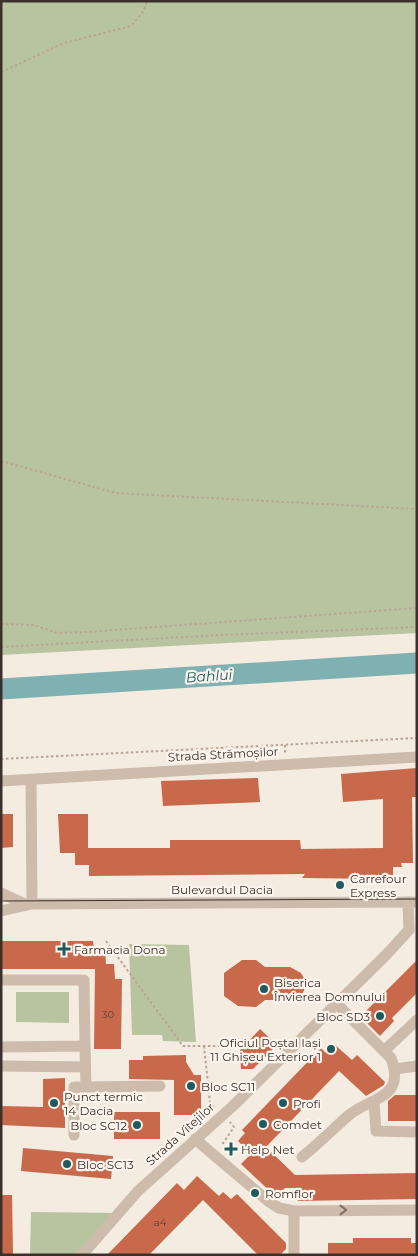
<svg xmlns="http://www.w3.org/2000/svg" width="418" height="1256" font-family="Montserrat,sans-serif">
<rect width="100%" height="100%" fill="#f4ebe1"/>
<path fill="#b8c4a0" d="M1,1h416v632l-416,22z
M129,944l60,1 7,97 -33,-1 -1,-6h-30z
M16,992h53v31l-53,-1z
M31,1212l89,1 -43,42h-47z"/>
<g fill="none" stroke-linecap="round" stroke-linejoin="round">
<path stroke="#7fb0b2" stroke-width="21" d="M1,689l416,-26"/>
</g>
<path fill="#c8694b" d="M417,768v29h-5l1,66h-12l1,4h-9v8h-9v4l-82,-1 3,-4 -216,2v-11h-14v-12h-15l-2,-39h30v34h82v-8h130l1,9 82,-1v-49l-40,3 -2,-28z
M258,778l2,24 -97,4 -2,-25z
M1,814h12v33l-12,1z
M1,941h92l1,7h11l1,16h8l1,15h7l-1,70h-27l1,-80h-94z
M242,960h14l9,7h25l11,6 6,10 -5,12 -11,5h-26l-9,7 -18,-1 -14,-10v-23z
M417,960v33l-25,25 2,3 -14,15 -17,-17 4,-5 -2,-2z
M260,1029l17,16 -24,24h-12l-1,-19z
M334,1044l18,16 5,-5 28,27 -1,3 -18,11 -27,-25 -73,76 29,28 122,-2v26l-119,2 -1,-13h-12l-9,9 -35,-33 10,-10 -13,-13 7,-8 -3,-3 79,-82 5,5z
M186,1055v7l8,13h7v40h-27v-35l-45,-1v-19h14v-4z
M65,1078v50l-64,-3v-19l42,1v-28z
M395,1095h22v26h-29v-20z
M114,1112h46v27h-46z
M23,1148l90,8 -2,23 -90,-8z
M197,1176l22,20 4,-4 8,7 6,-5 49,49v6l-6,6h-22l-55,-55 -54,55h-42l70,-72 7,7z
M1,1195h11l1,60h-12z
M353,1238h58v5h6v12h-89v-12h25z"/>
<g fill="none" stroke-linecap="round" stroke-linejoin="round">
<path stroke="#b9a596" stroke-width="2" stroke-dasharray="2.5 2.5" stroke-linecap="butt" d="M1,72l63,-29 67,-17 12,-14 4,-11
M1,461l114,32 302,16
M1,624l33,1 24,8 28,-1 331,-24
M1,647l220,-12 196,-8
M285,745v9
M1,759l416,-21
M106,941l77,105h37
M204,1046l6,57 4,4
M224,1149l-1,-6 11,-16 -4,-5"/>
<path stroke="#cdbbac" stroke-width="11" d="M31,780l1,124
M1,781l416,-24
M1,893l26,12
M1,911l31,-7 385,-2
M1,980h83l1,66
M1,1047l84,-1 1,41h-12v48
M385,1050l32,-30
M1,1066l84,1
M395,1069l22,-3
M86,1087l74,-1
M374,1102l2,29 41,1
M195,1139l73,62 11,7 15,3 123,-1
M302,1157c16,-13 31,-28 47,-42 22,-18 57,-16 42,-57l-55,-55
M82,1255l56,-64 95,-85 153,-151 23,-25 -1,-28
M294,1255v-44"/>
<path stroke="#3b302b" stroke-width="1" d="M1,901l416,-2"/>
</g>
<defs><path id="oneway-chevron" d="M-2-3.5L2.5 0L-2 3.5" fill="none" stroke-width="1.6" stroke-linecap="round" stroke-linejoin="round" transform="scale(1.25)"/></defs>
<use stroke="#7d6f65" href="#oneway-chevron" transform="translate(343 1210)"/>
<g fill="#1f5a5e" stroke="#fbf5ee" stroke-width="2">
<circle cx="340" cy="885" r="5"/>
<path d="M61.5 941.5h5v5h5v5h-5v5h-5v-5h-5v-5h5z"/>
<circle cx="264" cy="989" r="5"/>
<circle cx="380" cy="1016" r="5"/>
<circle cx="331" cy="1049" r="5"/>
<circle cx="191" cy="1086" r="5"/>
<circle cx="54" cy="1103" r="5"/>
<circle cx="283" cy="1103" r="5"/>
<circle cx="263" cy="1124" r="5"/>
<circle cx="137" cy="1125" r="5"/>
<path d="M228.5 1141.5h5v5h5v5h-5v5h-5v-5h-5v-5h5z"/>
<circle cx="67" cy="1164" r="5"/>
<circle cx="255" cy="1193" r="5"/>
</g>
<g text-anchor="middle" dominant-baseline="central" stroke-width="4.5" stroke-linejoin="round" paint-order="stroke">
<g font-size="10" fill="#5e3e33">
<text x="108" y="1014">30</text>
<text x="160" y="1222">a4</text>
</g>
<g font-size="12" fill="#3b302b" stroke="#fbf5ee">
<text transform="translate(223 754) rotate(-3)">Strada Strămoșilor</text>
<text x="222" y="889">Bulevardul Dacia</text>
<text transform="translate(180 1134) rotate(-42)">Strada Vitejilor</text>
</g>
<g font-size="12" fill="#3b302b" stroke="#fbf5ee" text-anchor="start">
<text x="350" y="878">Carrefour<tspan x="350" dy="14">Express</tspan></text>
<text x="74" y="949">Farmacia Dona</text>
<text x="274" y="982">Biserica<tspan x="274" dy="14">Învierea Domnului</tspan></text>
<text x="370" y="1016" text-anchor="end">Bloc SD3</text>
<text x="321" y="1042" text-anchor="end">Oficiul Poștal Iași<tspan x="321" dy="14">11 Ghișeu Exterior 1</tspan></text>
<text x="201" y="1086">Bloc SC11</text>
<text x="64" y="1096">Punct termic<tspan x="64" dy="14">14 Dacia</tspan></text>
<text x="293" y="1103">Profi</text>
<text x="273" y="1124">Comdet</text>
<text x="127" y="1125" text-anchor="end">Bloc SC12</text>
<text x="241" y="1149">Help Net</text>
<text x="77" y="1164">Bloc SC13</text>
<text x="265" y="1193">Romflor</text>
</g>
<g font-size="14" font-style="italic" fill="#1f5a5e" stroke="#fbf5ee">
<text transform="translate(209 676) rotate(-4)">Bahlui</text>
</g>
</g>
<rect width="418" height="1256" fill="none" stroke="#3b302b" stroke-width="5"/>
</svg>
